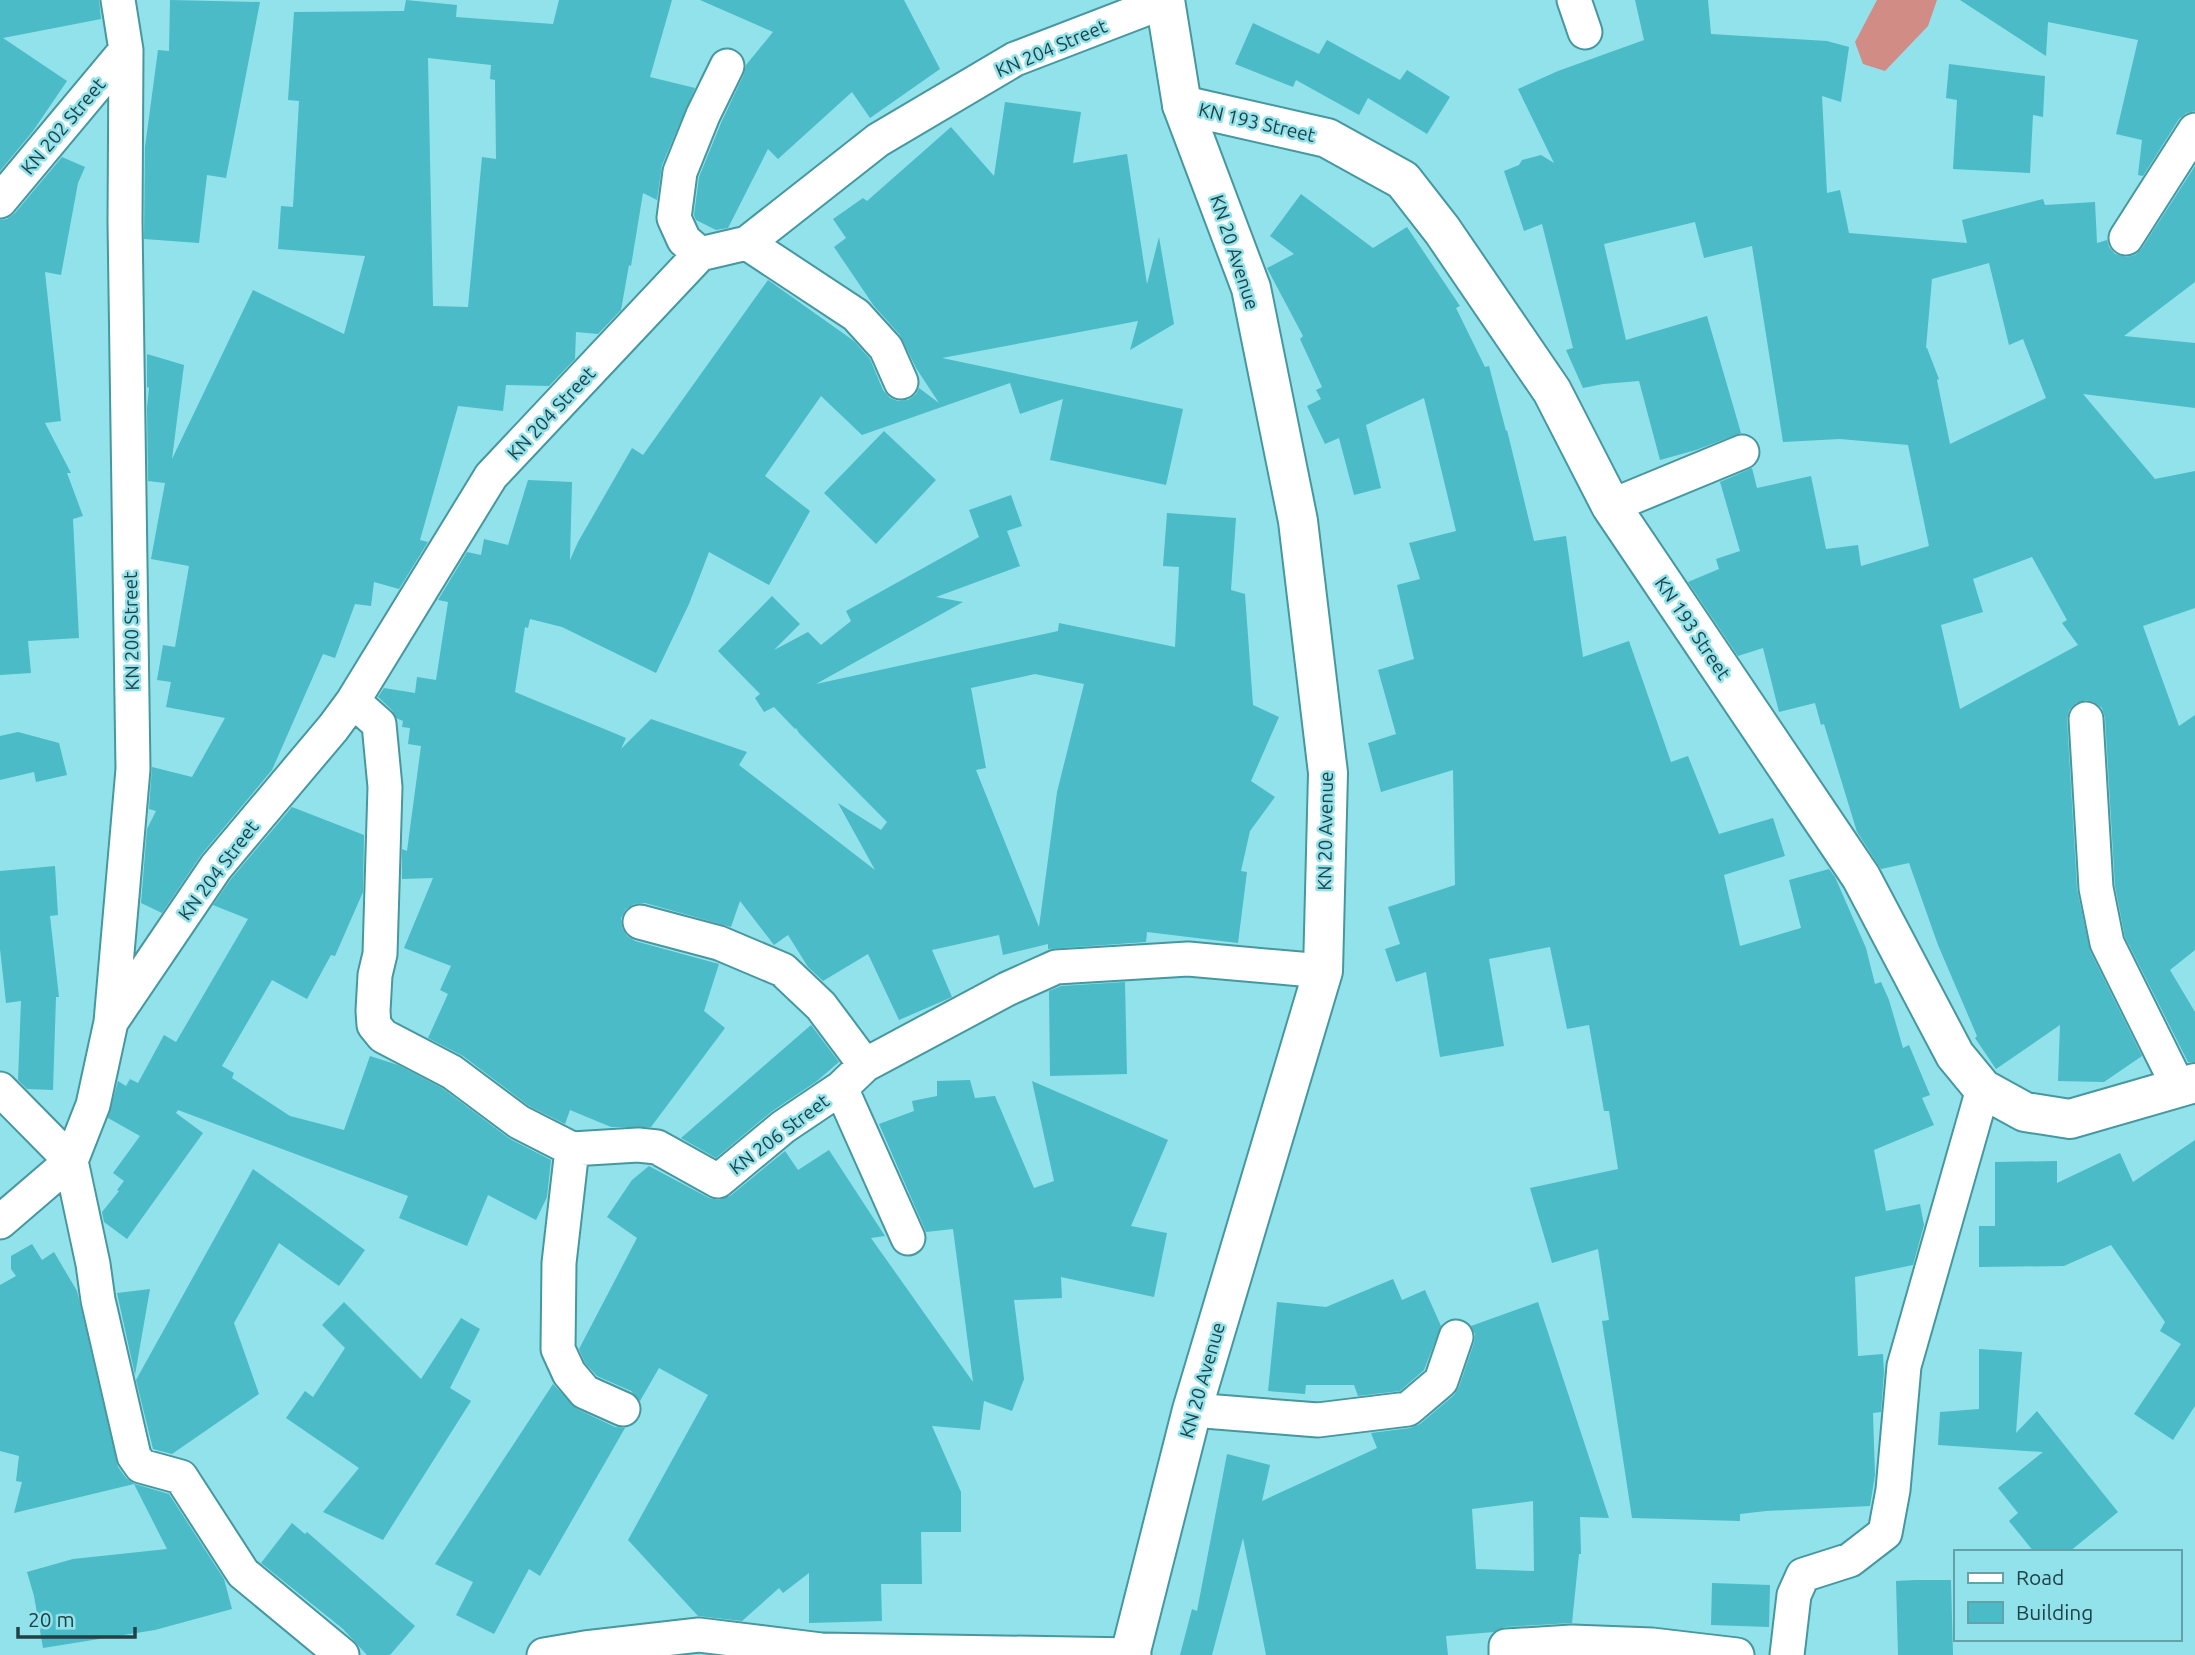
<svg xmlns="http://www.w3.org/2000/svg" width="2195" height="1655" font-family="Ubuntu,sans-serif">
<rect width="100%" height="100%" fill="#92e2eb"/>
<path fill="#d28c86" d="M1877,0h60l-9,26 -43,45 -22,-7 -8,-22z"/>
<path fill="#4abbc7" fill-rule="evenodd" d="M0,0h99l2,19 -98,19 64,43 -34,50 -33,40z
M170,0l90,2 -34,176 -19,-3 -8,68 -55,-4 1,-92 13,-97 11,1z
M406,0l51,5 -1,12 97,7 6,-24h113l-22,77 45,11 -33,77 -5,35 -14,-7 -12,73 -2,-1 -8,45 -23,24 -22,-2 -1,27 -26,27 -43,-1 -3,26 -45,-5 -38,134 8,2 -29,47 -25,-7 -3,24 -16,-2 -20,54 -12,-4 -51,116 -71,85 -39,58 -21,-10 6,-74 9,-18 -7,-2 3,-42 40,10 33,-59 -59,-11 5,-25 -14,-2 6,-35 12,2 14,-81 -38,-7 14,-76 -17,-2 -1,-73 2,-20 -2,-1v-33l37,11 -12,94 81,-169 91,44 21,-78 -87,-7 3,-43 12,1 6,-106 -11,-1 6,-88 110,-1zM428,58l63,7 -1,14 5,1 1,79 -14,-2 -14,150 -35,-1z
M700,0h204l36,69 -70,49 -18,-26 -74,67 -10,-10 -40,79 -12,2 -20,-10 -2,-5 5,-38 22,-54 23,-49 2,-9 27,-33z
M1635,0h73l3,34 116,7 22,6 -8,55 -19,-6 5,97 13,-3 9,43 118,10 -5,-23 81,-21 2,6 50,-3 2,41 10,-3 2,7 6,7 11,3 9,-2 7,-7 53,-82v116l-71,54 71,7v65l-112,-14 72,85 40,-8v137l-52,18 36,100 16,-11v235l-25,20 25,42v50h-7l-63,-125 -10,-51 -10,-168 -3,-10 -8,-6 -8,-2 -10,3 -7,7 -2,9 10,170 13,62 52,105 -38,26 -46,-1 2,-56 -64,44 -21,-31 2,-2 -39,-91 -29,-82 -28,6 -24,-37 -33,-108 -3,1 -6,-22 -36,9 -16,-64 -25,8 -50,-74 31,-13 -3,-10 24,-8 -20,-69 32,-14 5,20 54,-12 15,73 32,-4 3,21 68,-20 -21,-101 -68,-6 -57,3 -31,-196 -48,12 -9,-36 -91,22 22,96 81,-24 34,117 -45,17 -36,10 -21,-79 -36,3 -20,4 -17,-38 7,-2 -31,-124 -18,7 -20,-60 15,-6 3,-5 19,-5 13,8 -36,-74 40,-18 86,-31zM1989,263l20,82 14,-6 23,59 -96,46 -13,-64 2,-1 -12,-31h-1l6,-69zM2032,557l35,63 -5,3 16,22 -118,64 -19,-84 42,-13 -10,-33z
M1960,0h235v111l-9,2 -7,6 -36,57 -5,-1 4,-35 -26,-6 22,-94 -90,-18 -2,34z
M1253,23l66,31 8,-14 73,40 7,-10 43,27 -23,37 -59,-36 -9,17 -63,-35 -3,7 -58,-23z
M1949,64l96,12 -2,41 -10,-2 -3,58 -77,-4 4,-69 -11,-2z
M1005,102l76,10 -8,51 54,-9 20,130 12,-47 15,87 -44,26 8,-29 -196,37 241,51 -17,76 -116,-25 13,-61 -43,15 -10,-31 -148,52 -41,-39 -56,80 45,35 -41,74 -60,-33 -20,52 -33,69 -94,-46 -32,-8 -2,9 -3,-1 -10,65 111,46 -5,11 30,-30 96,33 -8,13 136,105 -37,-67 43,27 6,-8 -88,-89 -3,-5 -1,1 -21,-22 -10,5 -9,-14 5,-4 -42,-43 54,-55 28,28 -26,26 34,-18 13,13 30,-24 -5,-10 133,-74 -10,-27 42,-15 11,31 -15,5 13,35 -84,31 27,5 -147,82 242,-53 1,-8 116,24 4,-80 -16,-1 4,-53 69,5 -5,72 14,4 8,111 26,12 -28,64 24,16 -25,34 -9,40 6,1 -9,71 -91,-11 -1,10 -98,7v-5l-45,11 -4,-20 -67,15 20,47 -53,23 -31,-66 -45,27 -15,-14 -20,-32 -14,10 -34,-44 -9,26 -86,-24 -11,1 -8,5 -5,9 1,10 5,8 8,5 84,23 -15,47 21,17 -74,99h-40l-41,-17 -5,14 -36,-18 -66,-50 -35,-18 20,-44 -8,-4 11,-24 -47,-18 29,-70 -31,1v-30l5,2 14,-105 -13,-2 2,-16 -8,-1 1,-6 -7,-3 -4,-8 -14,-13 6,-9 31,5 2,-16 19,3 12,-78 -10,-2 29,-48 14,3 3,-16 24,6 20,-65 44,2 -2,78 8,-18 54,-94 11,7 125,-175 86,61 16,18 13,31 7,8 8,3 10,-1 8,-6 3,-6 20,15 -23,-35 -16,-33 -26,-29 -40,-59 12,-9 -13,-19 30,-21 4,3 84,-74 43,49zM1035,674l49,10 -27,108 -18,135 -63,-157 10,-2 -15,-80z
M62,157l23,10 -7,16 -17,92 -16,-3 16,149 -16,2 26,50h-4l16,43 -10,3 6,119 -51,3 3,32 -31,2v-455l7,-1 8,-6z
M1301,194l72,54 34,-21 53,79 -4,2 29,59 4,-1 17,65 1,-1 27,111 32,-5 17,121 46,-16 42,121 17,-6 31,78 54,-16 12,38 -61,19 16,71 61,-18 -12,-48 40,-11 6,8 31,71 9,36 6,-2 8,18 14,48 6,-3 21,50 -8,3 12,27 -60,25 12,61 34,-7 4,21 -11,40 -58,12 3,79 25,-2 1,18 -3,40 -8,1 2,62 -5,31 -104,5 -26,3v7l-108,-3 -30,-197 7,-1 -11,-71 -46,14 -22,-75 88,-19 -9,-58h-5l-15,-86 -22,4 -17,-82 -61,12 15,87 -64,11 -14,-85 -30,10 -11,-33 15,-5 -12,-37 67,-22 -2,-115 -72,22 -13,-49 28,-9 -18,-64 36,-11 -17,-74 23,-6 -11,-36 47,-12 -32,-133 -58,27 15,63 -27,7 -15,-57 -14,6 -18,-38 14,-7 -5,-9 6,-3 -22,-48 3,-3 -36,-68 27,-14 -24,-18z
M884,431l52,49 -60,64 -52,-51z
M18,732l41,11 8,32 -31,7 -2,-10 -34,8v-44z
M292,807l72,28 -1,57 -28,64 -4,-1 -24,44 -35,-19 -50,86 12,7 -2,5 58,38 54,14 26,-74 28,9 44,23 68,51 41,21 -4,37 -11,23 -48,-25 -21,51 -68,-28 9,-22 -230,-86 -2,3 27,20 -76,106 -23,-17 -2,-10 17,-21 -2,-1 7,-9 -11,-8 27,-37 -32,-18 10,-37 8,5 4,-7 8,4 26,-48 12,7 72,-123 -35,-14 18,-26z
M55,866l3,49 -8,1 9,81h-3l-3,93 -26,-1 -9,-9 3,-79 -15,2 -6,-54v-78z
M1125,982l2,92 -77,2 -1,-85 12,-5z
M811,1025l28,37 -22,19 -46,31 -55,46 -35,-20z
M970,1080l5,18 20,-2 39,92 20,-7 -22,-100 136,59 -37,86 36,7 -13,64 -93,-20 1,21 -48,2 10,79 -12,32 -28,-10 -4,29 -48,-4 29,66v40h-40l1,52h-41l1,37 -73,2v-50l-26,20 -4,-5 -37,33 -44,-5 -70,-76 80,-145 -49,-27 -19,33 -9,-10 -34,-15 -12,-13 -6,-14 58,-111 -30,-21 25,-37 17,-14 60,32 10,2 11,-4 55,-45 13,19 31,-20 56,86 -14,2 102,144 -20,-153 -27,3 -47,-108 35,-13 -2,-10 25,-5v-15z
M2195,1140v266l-22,34 -39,-26 47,-70 -21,-13 5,-9 -54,-77 -47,21 -85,1v-41h16v-64l62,-1v22l63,-30 13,29z
M253,1169l112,81 -26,36 -60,-43 -45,80 25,71 -87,60 -19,-5 -17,-69z
M32,1244l10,16 12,-8 23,39 41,176 8,11 9,6 34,10 55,85 8,30 -77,21 -112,18 -9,-52 -7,-24 46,-13 94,-10 -33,-65 -120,29 8,-31 -6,-1 3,-25 -19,-5v-166l16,-9 -5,-7v-13z
M1393,1279l9,21 23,-10 16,36 -17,44 -24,21 -42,5 -4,-11h-48l-1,9 -37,-3 9,-89 49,5z
M150,1289l-15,86 -18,-82z
M344,1302l77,77 40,-61 19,11 -30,59 21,13 -88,139 -60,-28 36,-44 -73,-50 19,-27 8,6 32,-49 -23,-23z
M1538,1302l71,216 -29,-1 1,37h-2l-7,69 -67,4 -11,5 -48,4 2,19h-182l-23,-117 -31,117h-32l12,-46 5,2 30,-157 43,11 -8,36 115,-53 -6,-15 39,-5 10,-4 34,-29 5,-8 15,-44 1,-9 -4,-8zM1533,1501l1,70 -58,-2 -4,-60z
M1979,1349l43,3 -6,81 21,-22 81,101 -49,40h-35l-25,-31 9,-8 -20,-25 45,-36 -105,-7 2,-33 39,-3z
M553,1384l24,25 38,18 10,1 -85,148 -11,-7 -35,65 -38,-19 17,-33 -38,-18z
M292,1523l13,11 2,-2 108,94 -25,29h-23l-24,-26 -82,-66z
M1915,1580h36l2,75h-55l-2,-74z
M1712,1583l58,2 -1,42 -58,-2z"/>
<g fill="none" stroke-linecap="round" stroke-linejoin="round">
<defs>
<path id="minor" d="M1574,0l11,32
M0,201l126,-151
M2126,238l69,-108
M747,243l109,72 30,33 15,34
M700,254l-16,-14 -10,-22 6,-46 23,-57 24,-49
M1611,506l131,-54
M353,701l26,23 6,63 -5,167 -5,21 -2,36 1,14 9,11 69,36 67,50 53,27 66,-4 19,2 61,34 65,-54 58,-39 24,-23 142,-76 49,-22 132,-8 135,12
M2086,719l10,169 11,55 72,145
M640,922l79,21 64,27 38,36 44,59
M111,1022l105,-155 117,-139 20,-27 138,-225 209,-222 47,-11 131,-103 137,-81 151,-58
M841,1088l67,150
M0,1089l71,72 22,103 5,36 36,156 7,10 40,11 62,96 99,82
M572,1149l-13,114 -1,86 11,24 16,19 38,17
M0,1222l71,-61 22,-56 18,-83 22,-253 -8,-547 1,-172 -8,-50
M1192,1410l126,10 90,-11 33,-28 15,-44
M544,1655l41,-7 114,-13 122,15 313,5
M1506,1655v-9l66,-4 80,3 85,10
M1787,1655l7,-60 9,-20 47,-15 35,-27 8,-43 11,-124 79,-277"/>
<path id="tertiary" d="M1182,105l145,33 76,42 39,50 110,161 59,115 250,371 94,178 28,34 42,23 45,7 125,-36"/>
<path id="secondary" d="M1130,1655l62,-245 131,-439 5,-198 -30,-252 -47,-233 -69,-183 -17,-105"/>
</defs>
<use href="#minor" stroke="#46979f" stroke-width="37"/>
<use href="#tertiary" stroke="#46979f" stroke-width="42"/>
<use href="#secondary" stroke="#46979f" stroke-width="42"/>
<use href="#minor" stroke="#fff" stroke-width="33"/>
<use href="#tertiary" stroke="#fff" stroke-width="38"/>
<use href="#secondary" stroke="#fff" stroke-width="38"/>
</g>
<g text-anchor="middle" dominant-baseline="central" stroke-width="5" stroke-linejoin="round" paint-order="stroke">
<g font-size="19" fill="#204246" stroke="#92e2eb">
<text transform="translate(1051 48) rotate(-23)">KN 204 Street</text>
<text transform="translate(1257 122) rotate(13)">KN 193 Street</text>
<text transform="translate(63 126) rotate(-50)">KN 202 Street</text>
<text transform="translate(1235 252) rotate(72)">KN 20 Avenue</text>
<text transform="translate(551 413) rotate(-47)">KN 204 Street</text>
<text transform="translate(1693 628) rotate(56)">KN 193 Street</text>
<text transform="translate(131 631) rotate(-91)">KN 200 Street</text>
<text transform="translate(1325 831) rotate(-89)">KN 20 Avenue</text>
<text transform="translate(218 870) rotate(-53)">KN 204 Street</text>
<text transform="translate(779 1134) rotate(-37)">KN 206 Street</text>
<text transform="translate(1202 1380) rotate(-74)">KN 20 Avenue</text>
</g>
</g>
<rect x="1954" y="1550" width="228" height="91" fill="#92e2eb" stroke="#64a2a9" stroke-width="2"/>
<rect x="1968" y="1573" width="35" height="10" fill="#ffffff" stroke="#64a2a9" stroke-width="2"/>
<text x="2016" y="1585" font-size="21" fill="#204246">Road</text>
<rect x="1968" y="1602" width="35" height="21" fill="#4abbc7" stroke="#64a2a9" stroke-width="2"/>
<text x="2016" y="1620" font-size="21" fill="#204246">Building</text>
<path d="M18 1627v10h117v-10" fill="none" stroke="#204246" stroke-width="3.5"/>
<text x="28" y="1627" font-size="21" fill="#204246" stroke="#92e2eb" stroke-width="5" paint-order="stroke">20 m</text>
</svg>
